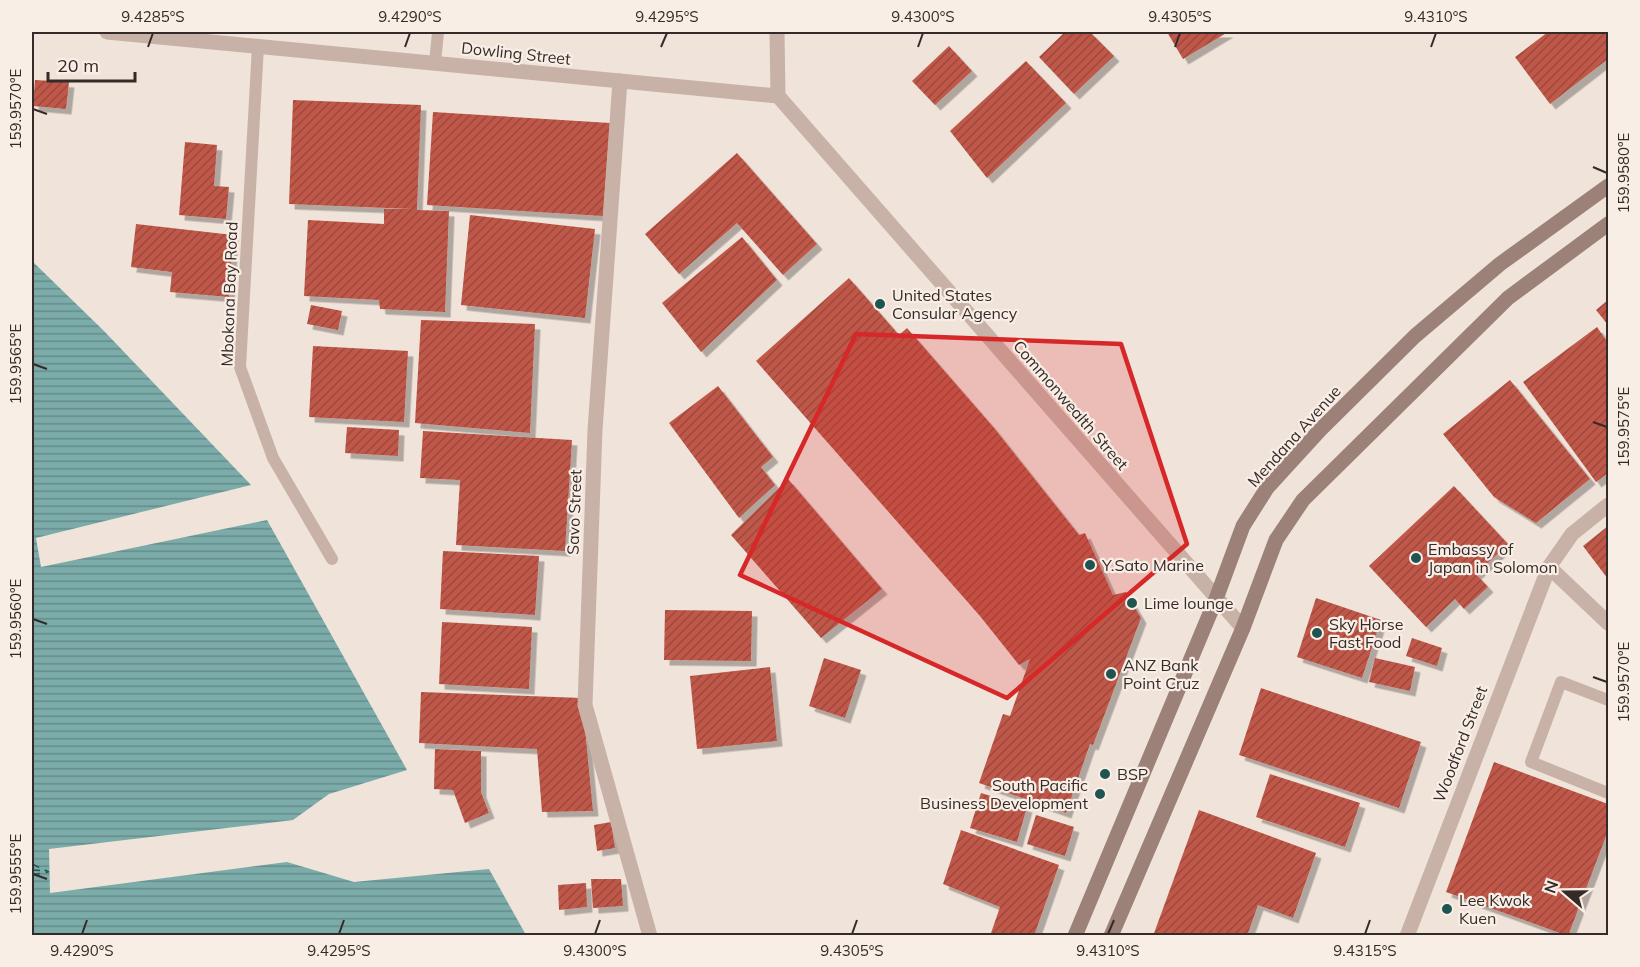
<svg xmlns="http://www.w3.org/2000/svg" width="1640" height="967" font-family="Mulish,sans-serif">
<defs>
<pattern id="water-rules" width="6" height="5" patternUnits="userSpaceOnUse" patternTransform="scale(1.5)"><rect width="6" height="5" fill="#7baca9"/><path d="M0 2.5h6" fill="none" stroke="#668c8a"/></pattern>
<pattern id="building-hatch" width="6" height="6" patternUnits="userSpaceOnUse" patternTransform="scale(1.5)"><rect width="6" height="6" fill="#c05848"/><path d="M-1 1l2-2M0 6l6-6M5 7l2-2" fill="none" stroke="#9d493c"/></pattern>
<filter id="shadow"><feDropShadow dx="5.5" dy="5.5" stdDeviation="0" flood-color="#0004"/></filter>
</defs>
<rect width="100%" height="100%" fill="#f0e3da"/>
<path fill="url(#water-rules)" d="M32,261l72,70 147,154 -215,53 5,29 226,-47 140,250 -78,24 -36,26 -244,29 1,44 237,-31 67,20 135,-13 37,66h-494z"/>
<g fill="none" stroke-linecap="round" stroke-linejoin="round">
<path stroke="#1f5451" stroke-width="1.5" stroke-dasharray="8 6" stroke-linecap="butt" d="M32,864l17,8
M32,870l13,1
M32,875l16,-3"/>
</g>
<path fill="url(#building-hatch)" filter="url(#shadow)" d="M1065,32h25l24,24 -40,38 -35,-37z
M1167,32h61l-45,27z
M1548,32h60v27l-58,45 -35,-47z
M949,46l23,25 -37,34 -23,-24z
M1026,61l40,42 -79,75 -37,-47z
M35,80l34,2 -3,27 -33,-3z
M293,100l128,5 -4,105 32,1 -4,101 -65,-3 -1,-9 -75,-4 4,-76 76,4v-15h29l-124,-5z
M433,112l177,11 -7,93 -176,-11z
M185,142l32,3 -3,41 15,1 -3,32 -47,-4z
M737,153l80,91 -34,31 -46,-52 -58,51 -34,-40z
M470,215l125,14 -10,89 -124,-13z
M136,224l97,11 -4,62 -59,-5 2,-20 -41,-5z
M742,237l35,43 -76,72 -39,-49z
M849,278l50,57 8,-7 87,100 85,107 6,-2 28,62 13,-3 15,26 -48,127 -3,-1 -24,69 -87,-30 24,-69 7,2 20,-57 -11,6 -39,-49 -224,-255z
M1608,300v25l-12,-15z
M311,305l31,6 -4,19 -31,-6z
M421,320l114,4 -5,109 -115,-10z
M1597,327l11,16v130l-12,9 -73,-100z
M313,346l95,5 -4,71 -95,-5z
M1510,380l80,99 -54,44 -42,-26 -51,-63z
M718,386l55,71 -12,10 14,18 -36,33 -70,-95z
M347,427l52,3 -1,26 -53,-3z
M423,431l149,9 -7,111 -109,-6 4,-65 -40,-2z
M788,479l94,110 -61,49 -90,-103z
M1454,486l54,58 -32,30 12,13 -24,22 -9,-10 -29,28 -57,-61z
M1608,526v53l-25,-33z
M443,551l96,5 -4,59 -95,-6z
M1316,598l65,22 -19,58 -65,-21z
M665,610l87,1 -1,50 -87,-1z
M442,622l90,5 -3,62 -90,-5z
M1412,638l30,10 -5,18 -31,-10z
M824,658l37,12 -16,48 -36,-12z
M1375,658l40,9 -5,24 -41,-9z
M770,667l7,74 -80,8 -7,-73z
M1261,688l160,54 -22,66 -160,-53z
M421,692l161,6 11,113 -51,1 -5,-63 -118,-6z
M435,749l46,2v41l8,21 -24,10 -12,-33 -19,-1z
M1494,762l114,42v27l-40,105 -122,-44z
M1270,774l90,29 -15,44 -89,-30z
M981,793l46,14 -10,35 -47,-14z
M1199,810l117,43 -23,65 -35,-13 -11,31h-94z
M1036,815l38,12 -9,29 -38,-12z
M611,822l4,26 -18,3 -3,-26z
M961,830l98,35 -25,71h-44l10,-29 -57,-23z
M591,879h30l2,27 -30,2z
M586,883l1,24 -28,3 -1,-25z"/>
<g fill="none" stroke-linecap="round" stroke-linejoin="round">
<path stroke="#c8b2a7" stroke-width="12" d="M258,46l-18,321 33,91 59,101
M435,63l3,-31
M1608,700l-47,-18 -30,80 77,31"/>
<path stroke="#c8b2a7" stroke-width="15" d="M777,32l1,64
M620,81l-25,349 -10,275 65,231
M1549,567l59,56
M1407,936l142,-369 23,-33 36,-29"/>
<path stroke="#c8b2a7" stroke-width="15" d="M107,32l671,64 465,532"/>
<path stroke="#9b8178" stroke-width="15" d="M1075,936l141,-337 27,-73 24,-38 53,-58 95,-94 85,-72 108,-78
M1111,936l132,-308 33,-88 27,-40 205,-202 100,-74"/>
</g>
<path fill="#d62828" fill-opacity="0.2" stroke="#d62828" stroke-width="4.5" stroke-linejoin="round" d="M856,334l265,10 66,200 -180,154 -267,-123z"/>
<path fill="none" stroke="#342a27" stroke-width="2" d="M148,47l5,-14M405,47l5,-14M661,47l6,-14M918,47l5,-14M1175,47l5,-14M1431,47l5,-14M33,109l14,5M1593,167l14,6M33,364l14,5M1593,422l14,5M33,619l14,5M1593,677l14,5M33,874l14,5M82,934l5,-14M339,934l5,-14M595,934l5,-14M852,934l5,-14M1108,934l6,-14M1365,934l5,-14"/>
<g fill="#1f5451" stroke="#f8eee6" stroke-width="2">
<circle cx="880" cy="304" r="6"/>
<circle cx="1416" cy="558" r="6"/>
<circle cx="1090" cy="565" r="6"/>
<circle cx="1132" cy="603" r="6"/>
<circle cx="1317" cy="633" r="6"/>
<circle cx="1111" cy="674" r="6"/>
<circle cx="1105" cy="774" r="6"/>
<circle cx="1100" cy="794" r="6"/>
<circle cx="1447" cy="909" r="6"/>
</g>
<g text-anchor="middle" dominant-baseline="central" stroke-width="4.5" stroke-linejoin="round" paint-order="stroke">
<g font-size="16" fill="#342a27" stroke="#f8eee6">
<text transform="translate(516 53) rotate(6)">Dowling Street</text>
<text transform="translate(229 294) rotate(-88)">Mbokona Bay Road</text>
<text transform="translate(1071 405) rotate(49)">Commonwealth Street</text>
<text transform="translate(1294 436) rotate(-48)">Mendana Avenue</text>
<text transform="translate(574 512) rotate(-88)">Savo Street</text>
<text transform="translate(1460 744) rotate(-69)">Woodford Street</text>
</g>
<g font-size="16" fill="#342a27" stroke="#f8eee6" text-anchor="start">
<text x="892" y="295">United States<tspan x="892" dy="18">Consular Agency</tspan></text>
<text x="1428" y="549">Embassy of<tspan x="1428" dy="18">Japan in Solomon</tspan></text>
<text x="1102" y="565">Y.Sato Marine</text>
<text x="1144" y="603">Lime lounge</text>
<text x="1329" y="624">Sky Horse<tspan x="1329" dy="18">Fast Food</tspan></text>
<text x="1123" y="665">ANZ Bank<tspan x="1123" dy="18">Point Cruz</tspan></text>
<text x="1117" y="774">BSP</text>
<text x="1088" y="785" text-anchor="end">South Pacific<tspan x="1088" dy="18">Business Development</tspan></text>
<text x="1459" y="900">Lee Kwok<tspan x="1459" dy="18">Kuen</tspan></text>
</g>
</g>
<rect width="1640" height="967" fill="none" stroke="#f8eee6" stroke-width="66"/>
<g transform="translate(1565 892) rotate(290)" stroke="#f8eee6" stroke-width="4.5" paint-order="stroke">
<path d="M0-4.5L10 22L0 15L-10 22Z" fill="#342a27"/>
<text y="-9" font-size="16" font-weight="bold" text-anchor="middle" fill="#342a27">N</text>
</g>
<path d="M48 72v9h87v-9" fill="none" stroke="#342a27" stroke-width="3"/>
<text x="57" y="72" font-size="18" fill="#342a27" stroke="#f8eee6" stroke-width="4.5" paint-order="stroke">20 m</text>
<rect x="33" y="33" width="1574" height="901" fill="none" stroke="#342a27" stroke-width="2"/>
<g font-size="15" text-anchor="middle" fill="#342a27">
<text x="153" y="22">9.4285°S</text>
<text x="410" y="22">9.4290°S</text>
<text x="667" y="22">9.4295°S</text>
<text x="923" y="22">9.4300°S</text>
<text x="1180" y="22">9.4305°S</text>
<text x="1436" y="22">9.4310°S</text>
<text transform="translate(16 109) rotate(-90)" y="5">159.9570°E</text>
<text transform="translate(1624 173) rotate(-90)" y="5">159.9580°E</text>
<text transform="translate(16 364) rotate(-90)" y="5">159.9565°E</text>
<text transform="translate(1624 427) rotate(-90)" y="5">159.9575°E</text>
<text transform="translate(16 619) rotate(-90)" y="5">159.9560°E</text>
<text transform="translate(1624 682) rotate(-90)" y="5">159.9570°E</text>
<text transform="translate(16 874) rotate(-90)" y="5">159.9555°E</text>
<text x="82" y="956">9.4290°S</text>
<text x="339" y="956">9.4295°S</text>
<text x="595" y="956">9.4300°S</text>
<text x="852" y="956">9.4305°S</text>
<text x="1108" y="956">9.4310°S</text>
<text x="1365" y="956">9.4315°S</text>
</g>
</svg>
